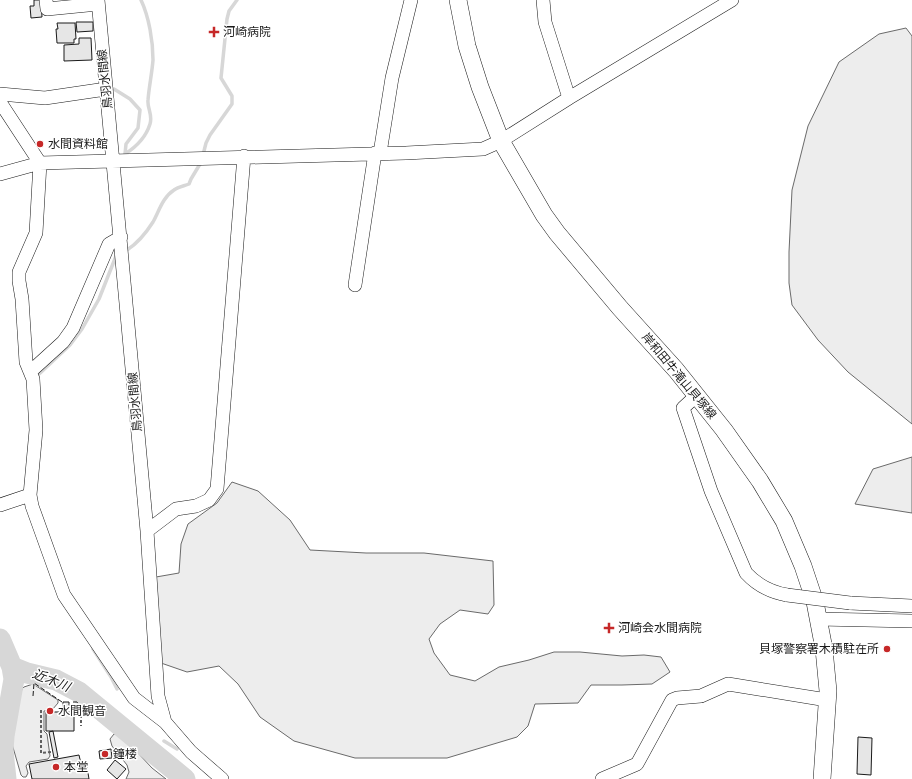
<svg xmlns="http://www.w3.org/2000/svg" width="912" height="779" font-family="'Alegreya Sans','Noto Sans JP',sans-serif">
<rect width="100%" height="100%" fill="#fff"/>
<path fill="#ededed" stroke="#6a6a6a" d="M906,28l6,8v388l-64,-52 -30,-32 -26,-35 -3,-22v-31l3,-62 16,-64 31,-64 40,-28z
M912,457v56l-57,-9 18,-35z
M232,482l26,9 32,29 20,30 56,3h58l69,8 1,44 -6,9 -28,-4 -20,14 -11,15 5,14 16,22 25,6 24,-14 30,-7 25,-8h26l42,4 22,-1 17,2 9,15 -18,12 -30,1h-31l-13,18 -43,1 -7,22 -11,11 -70,21h-92l-61,-17 -34,-24 -22,-33 -19,-18 -32,6 -26,-9 -5,-86 23,-4 2,-29 7,-20 29,-21z
M33,684l25,16v3l-6,7 -8,1v20l3,3 3,22 -2,3 -19,3 -3,4 2,7 -2,4h-3l-2,-2 -11,-38v-6l12,-42 2,-2z
M114,734l9,3 29,31 14,11h-40l3,-7 -2,-7 -15,-19 -2,-7z"/>
<g fill="none" stroke-linecap="round" stroke-linejoin="round">
<path stroke="#d7d7d7" stroke-width="3.5" d="M114,89l16,10 10,11 -2,18 -12,16 -1,10
M204,151l2,-8 4,-8 22,-31v-8l-11,-18 6,-59 2,-8 8,-11
M125,154c11,-7 21,-17 25,-30 3,-9 -3,-16 -2,-24 1,-13 4,-27 5,-40 0,-19 -4,-43 -12,-60
M127,250c11,-7 19,-17 26,-28 6,-11 10,-25 21,-32 4,-3 10,-4 15,-6l2,-5 9,-15
M38,375l32,-30 12,-16 17,-30 17,-43
M93,649l18,28 6,12
M164,741l13,8"/>
<path stroke="#d7d7d7" stroke-width="21" d="M0,639l12,28 2,12 -10,57 -1,15 3,28
M12,667l15,6 29,7 23,12 106,87"/>
</g>
<path fill="#e6e6e6" stroke="#1a1a1a" d="M34,0h7l1,17 -11,1 -1,-12h4z
M76,22h17v9l-16,1z
M57,23h18l1,16h-2v4h-17l-1,-14h2z
M79,38h12l1,22 -28,1v-16l15,-1z
M63,702h6v6h-6z
M46,712h28v19h-28z
M53,731l5,26 -4,1 -5,-26z
M858,737l14,1 -1,37 -14,-1z
M111,749l1,9 -12,1 -1,-8z
M79,755l3,13 5,-1 2,12h-57l-3,-15z
M115,760l11,9 -9,10 -10,-9z"/>
<g fill="none" stroke-linecap="round" stroke-linejoin="round">
<defs>
<path id="minor" d="M46,0l1,9 51,-5
M98,0l49,531 11,165 7,26 26,30 31,27
M543,0l2,22 24,76
M0,94l45,4 61,-9
M0,102l40,61 -4,70 -17,39v9l3,18 4,63 7,17 3,51 -6,65 2,11 32,89 70,103 31,24
M380,153l12,-75 19,-78
M0,174l40,-11 366,-10 77,-4 18,-8 68,-43 163,-98
M355,285l20,-132
M30,372l33,-30 10,-14 36,-84 12,-7
M696,396l-13,12 28,83 35,82c11,12 24,19 41,22
M0,505l30,-10
M147,531l29,-22 20,-3 13,-6 8,-11 27,-333
M850,603l62,3
M818,619l94,2
M602,779l35,-15 35,-64 5,-2 24,-2 27,-12 99,16"/>
<path id="major" d="M458,0l9,46 13,41 21,54 43,74 13,18 63,75 56,62 48,60 36,51 24,40 19,45 12,36 9,47 4,42 -6,88"/>
</defs>
<use href="#minor" stroke="#1a1a1a" stroke-width="14"/>
<use href="#major" stroke="#1a1a1a" stroke-width="18"/>
<path stroke="#5f5f5f" stroke-width="2" stroke-dasharray="3 2" stroke-linecap="butt" d="M41,710v43l11,-1
M81,715v11"/>
<use href="#minor" stroke="#fff" stroke-width="13"/>
<use href="#major" stroke="#fff" stroke-width="17"/>
<defs>
<path id="minor-bridge" d="M787,595l63,8"/>
</defs>
<use href="#minor-bridge" stroke="#1a1a1a" stroke-width="14" stroke-linecap="butt"/>
<use href="#minor-bridge" stroke="#fff" stroke-width="13"/>
<path stroke="#1a1a1a" stroke-width="1" stroke-dasharray="5 2" stroke-linecap="butt" d="M33,696l1,-13 28,19
M73,702h4l10,10"/>
</g>
<g fill="#c62828" stroke="#fff" stroke-width="1.5">
<path d="M212 26h4v4h4v4h-4v4h-4v-4h-4v-4h4z"/>
<circle cx="40" cy="144" r="4"/>
<path d="M607 622h4v4h4v4h-4v4h-4v-4h-4v-4h4z"/>
<circle cx="887" cy="649" r="4"/>
<circle cx="50" cy="711" r="4"/>
<circle cx="105" cy="754" r="4"/>
<circle cx="56" cy="767" r="4"/>
</g>
<g text-anchor="middle" dominant-baseline="central" stroke-width="3" stroke-linejoin="round" paint-order="stroke">
<g font-size="12" fill="#1a1a1a" stroke="#fff" text-anchor="start">
<text x="223" y="32">河崎病院</text>
<text x="48" y="144">水間資料館</text>
<text x="618" y="628">河崎会水間病院</text>
<text x="879" y="649" text-anchor="end">貝塚警察署木積駐在所</text>
<text x="58" y="711">水間観音</text>
<text x="113" y="754">鐘楼</text>
<text x="64" y="767">本堂</text>
</g>
<g font-size="12" fill="#1a1a1a" stroke="#fff">
<text transform="translate(105 79) rotate(-96)">鳥羽水間線</text>
<text transform="translate(679 376) rotate(50)">岸和田牛滝山貝塚線</text>
<text transform="translate(135 402) rotate(-95)">鳥羽水間線</text>
</g>
<g font-size="13" font-style="italic" fill="#1a1a1a" stroke="#fff">
<text transform="translate(51 681) rotate(22)">近木川</text>
</g>
</g>
</svg>
